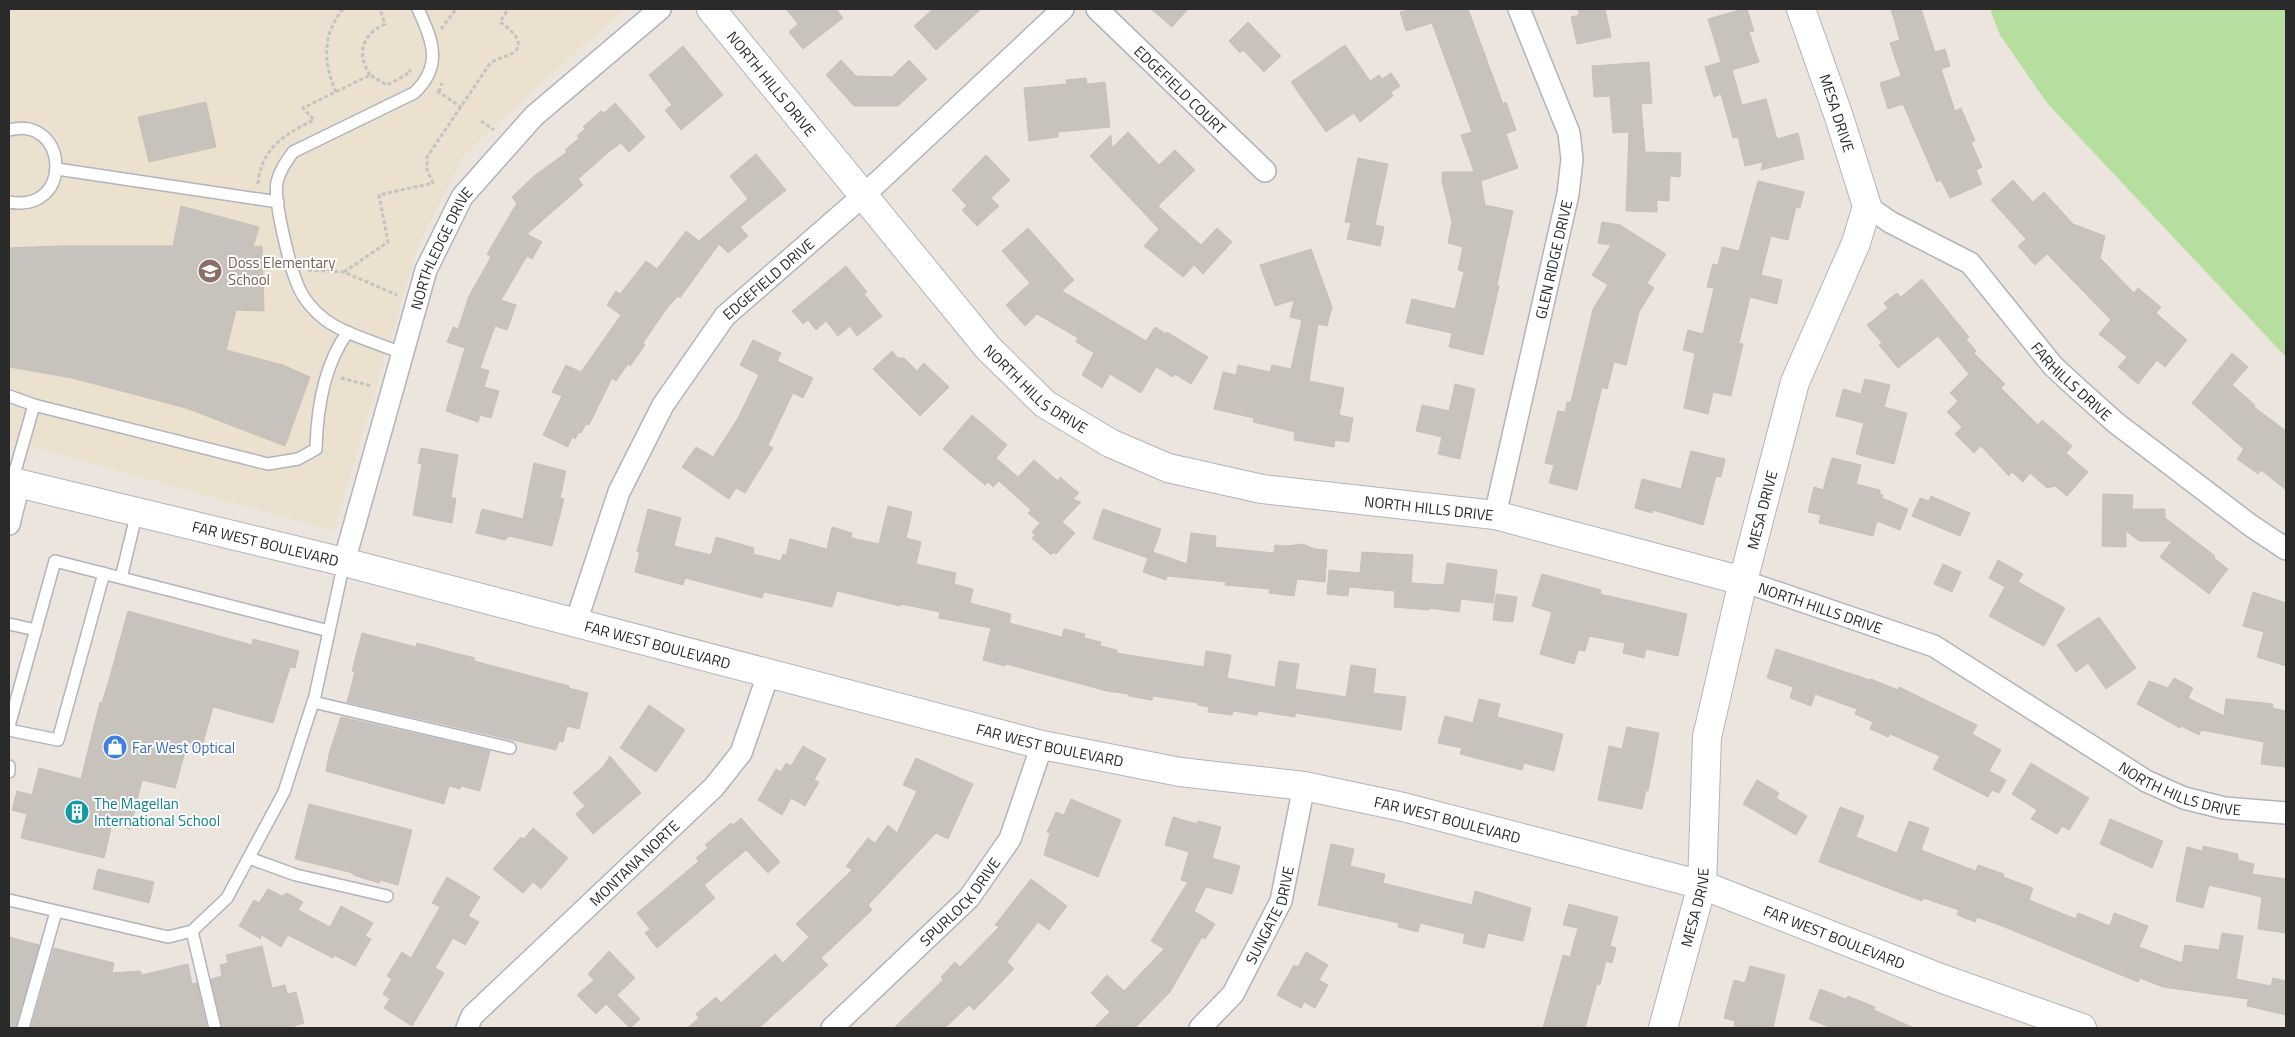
<svg xmlns="http://www.w3.org/2000/svg" width="2295" height="1037" font-family="'Titillium Web',sans-serif">
<rect width="100%" height="100%" fill="#ebe5dd"/>
<path fill="#ebe1ce" d="M9,9h617l-79,69 -84,78 -45,90 -84,285 -325,-91z"/>
<path fill="#b6de9e" d="M1990,9h296v348l-239,-254 -47,-68z"/>
<path fill="#c7c3bc" stroke="#c6c0b7" d="M786,9h50l7,9 -40,31 -14,-17 9,-8z
M933,9h48l-45,41 -22,-24z
M1151,9h37l-16,18z
M1413,9h55l35,95 3,-2 10,28 -10,4 12,34 -37,13 4,24 28,6 -16,74 2,1 -16,69 -34,-8 3,-14 -46,-10 6,-24 43,10 9,-37 -6,-2 5,-23 -15,-4 4,-21 -10,-41v-9h32l-13,-37 11,-3 -40,-109 -26,8 -6,-19z
M1578,9h27l6,28 -34,7 -6,-27 8,-2z
M1743,9h4l7,22 -5,1 10,30 -27,8 10,35 24,-6 11,40 21,-6 6,26 -43,11 2,-8 -18,4 -7,-29 -5,1 -12,-44 -7,3 -9,-30 16,-5 -13,-43z
M1891,9h30l14,43 10,-3 5,17 -9,3 14,42 6,-3 14,33 -4,1 11,25 -6,3 6,14 -32,14 -9,-18 -4,2 -34,-78 -15,5 -8,-26 21,-7 -11,-33 10,-3z
M1248,22l33,34 -17,16 -21,-22 -3,3 -11,-12z
M1345,45l25,36 9,-6 3,4 9,-6 9,13 -9,6 2,4 -33,26 -6,-9 -28,19 -35,-50z
M683,46l40,49 -42,35 -16,-20 7,-5 -23,-30z
M841,60l15,16 36,1 17,-17 18,19 -29,27h-44l-28,-31z
M1649,62l3,41 -11,1 4,48 36,1 -1,24 -10,-1 -1,25 -12,-1v12l-31,-1 3,-79 -16,1 -3,-37 -16,1 -2,-31z
M1086,78l1,6 18,-2 5,45 -52,5v5l-29,4 -5,-53 43,-4 -1,-4z
M206,102l10,45 -67,15 -11,-45z
M615,103l30,34 -16,15 -8,-9 -10,7 -33,29 5,6 -56,49 15,8 -10,17 -5,-3 -26,44 15,5 -9,25 -12,-4 -15,42 9,3 -5,16 15,4 -8,27 -11,-3 -2,7 -32,-11 19,-63 -18,-6 6,-15 5,2 11,-33 22,-39 -4,-3 30,-51 -5,-6 22,-21 33,-24 -2,-2 14,-12 -2,-2 8,-7 -2,-2 18,-16 3,2z
M1128,132l31,33 16,-15 20,20 -37,36 43,39 16,-17 15,14 -29,32 -9,-9 -11,12 -39,-31 15,-17 -69,-73 21,-21 1,13z
M756,154l30,36 -46,37 8,9 -20,17 -9,-9 -39,54 -2,-2 -11,12 -24,35 2,2 -15,21 -2,-2 -12,17 -4,-3 -23,47 -3,-1 -5,9 -2,-1 -4,7 -3,-2 -4,10 -25,-12 19,-39 -10,-4 14,-27 15,7 40,-57 -14,-10 9,-14 4,3 26,-33 11,8 29,-38 13,10 49,-42 -18,-23z
M986,155l24,25 -19,18 8,8 -22,20 -15,-16 5,-4 -15,-16z
M1358,158l30,6 -13,61 9,2 -4,19 -33,-7 4,-16 -6,-1z
M2013,180l20,22 11,-10 29,32 32,12 -5,22 34,35 4,-5 23,19 -5,6 31,27 -22,27 -8,-7 -19,24 -20,-17 9,-10 -28,-23 12,-14 -64,-66 -12,11 -17,-19 8,-7 -35,-39z
M1758,181l46,11 -4,16 -4,-1 -8,33 -17,-4 -10,39 21,5 -5,24 -27,-7 -11,46 4,1 -12,52 -18,-4 -5,22 -24,-6 11,-55 -12,-3 5,-20 15,4 11,-46 -7,-1 6,-23 5,1 4,-18 17,4z
M181,206l78,21 -6,20 9,-1 2,65 -28,-1 -10,40 57,15 27,12 -25,69 -99,-38 -114,-30 -63,-11v-119l51,-2h113z
M1602,222l18,3 46,29 -19,29 7,5 -15,24 -13,53 -12,-3 -7,27 -5,-2 -25,103 -28,-7 5,-18 -9,-2 13,-52 7,1 2,-10h4l22,-93 15,-24 -16,-10 19,-30 -13,-2z
M1028,228l46,52 -12,11 84,50 9,-14 11,7 1,-2 41,25 -17,27 -16,-10 -2,3 -17,-10 -15,26 -31,-19 -8,14 -20,-13 12,-22 -18,-11 2,-4 -41,-24 -12,12 -19,-21 24,-22 -28,-32z
M1311,249l21,58 -5,19 -9,-2 -9,57 35,7 -5,27 14,3 -4,24 -14,-2 -1,7 -40,-7 1,-8 -42,-10 1,-4 -40,-9 9,-37 13,3 2,-10 32,7 2,-7 19,4 11,-49 -12,-3 4,-17 -19,6 -15,-41z
M846,266l21,26 -3,2 18,22 -25,20 -7,-10 -12,10 -12,-15 -10,9 -8,-10 -5,4 -11,-13z
M1922,279l47,58 -3,2 10,12 -2,2 31,31 -4,4 37,37 4,-5 30,26 -6,7 22,19 -21,24 -12,-10 -8,2 -17,-15 -7,9 -11,-10 -3,4 -28,-30 -7,7 -19,-19 7,-7 -15,-15 11,-11 -8,-8 19,-19 -31,-38 -40,32 -19,-23 3,-2 -15,-18 21,-17 -4,-5 13,-10 4,4z
M753,340l28,13 -4,8 36,17 -10,20 -10,-5 -25,52 5,3 -28,45 -9,-5 -7,11 -47,-32 14,-20 17,10 25,-39 21,-43 -19,-10z
M892,351l6,7h6l13,13 7,-8 25,24 -29,29 -47,-47z
M2232,353l16,14 -16,18 23,20 -1,2 32,24v59l-25,-20 -3,4 -21,-15 7,-10 -52,-46z
M1865,379l25,6 -6,22 23,6 -13,51 -38,-10 8,-31 -28,-7 7,-27 18,5z
M1455,384l20,5 -15,70 -22,-5 4,-17 -26,-6 6,-26 27,6z
M972,415l35,30 -11,13 22,19 16,-17 24,21 2,-4 19,16 -6,6 8,3 -19,20 13,11 -19,21 -2,-2 -3,3 -19,-17 3,-3 -3,-3 8,-9 -12,-10 3,-3 -32,-29 -6,6 -5,-5 -3,3 -42,-36z
M421,448l37,7 -7,43h5l-4,25 -39,-8 9,-51 -4,-1z
M1691,451l34,8 -4,18 -5,-1 -13,49 -50,-15 -1,3 -17,-5 7,-29 39,10z
M1832,458l29,7 -5,19 24,6v4l3,1 -1,3 26,11 -8,21 -23,-9 -4,15 -54,-13 2,-8 -13,-3 6,-25 9,3z
M534,463l32,8 -6,27 4,1 -12,47 -43,-10 -4,4 -29,-7 6,-24 41,10z
M2103,494l30,1 -1,14h33v9l50,38 -1,2 14,11 -19,25 -49,-37 12,-16h-33l-13,-10v16l-24,-1z
M1931,496l39,17 -10,23 -48,-20 8,-18 9,3z
M888,506l24,6 -6,26 15,4 -5,22 40,9 -2,11 19,5 -3,14 41,11 -2,9 53,14 2,-8 21,5 -1,4 17,4 -1,4 17,4 -1,3 88,14 2,-16 25,4 -4,23 48,9 4,-26 20,3 -4,25 51,8 5,-32 25,4 -3,24 33,4 -5,33 -106,-17v4l-37,-6 -1,4 -24,-4 -1,4 -24,-3 1,-5 -11,-2v-2l-45,-7 -1,4 -23,-4v-2l-22,-3 -101,-27 -1,2 -22,-6 8,-32 -52,-10 1,-6 -39,-8 -1,2 -63,-15 -5,16 -68,-15 -2,6 -77,-20 -2,7 -48,-13 5,-20h-3l11,-43 33,9 -7,28 37,9 5,-18 38,11 -1,6 28,7 2,-7 3,1 4,-16 37,10 5,-22 20,6 -1,5 28,6z
M1103,509l58,20 -8,23 34,12 4,-31 25,3 -1,11 59,6 1,-8 12,1 15,-2 13,5 12,1 -2,32 -28,-3 -3,17 -25,-3 1,-4 -45,-4 1,-3 -59,-6 -1,4 -23,-8 5,-14 -55,-19z
M1362,552l51,3 -2,28 33,2 3,-22 50,7 -4,33 -32,-4 -2,13 -30,-4v2l-35,-3 1,-16 -46,-4 -1,9 -21,-2 2,-24 31,3z
M1998,560l25,14 -5,8 47,26 -21,38 -55,-30 16,-29 -16,-9z
M1943,564l18,8 -9,20 -18,-8z
M1542,574l59,16 -1,4 87,20 -9,42 -32,-7 -2,9 -21,-5 2,-10 -36,-7 -4,15 -7,-1 -4,14 -34,-10 12,-42 -20,-6z
M2253,592l33,11v63l-29,-9 7,-25 -21,-6z
M1496,594l21,3 -4,25 -20,-2z
M128,611l124,34 1,-6 46,12 -4,17 -5,-1 -17,56 -60,-16 -12,43 -14,-5 -12,43 -33,-8 -12,49 -18,-5 -8,34 -83,-20 6,-24 -15,-4 5,-19 15,4 7,-27 42,11 19,-77 2,1 7,-23z
M2099,617l37,51 -30,21 -18,-26 -12,9 -19,-27z
M362,633l54,14 1,-4 38,10 20,5 -1,3 95,25v2l19,5 -9,36 -12,-3 -4,16 -4,-1 -3,9 -209,-48 8,-30 -3,-1z
M1776,649l94,31 1,-1 27,11 1,-3 78,38 -5,9 29,16 -12,21 17,9 -7,13 -7,-3 -4,7 -55,-28 7,-13 -50,-22 -2,3 -18,-8 3,-7 -18,-8 2,-5 -42,-15 -4,12 -21,-8 3,-11 -26,-9z
M2174,678l19,10 -5,10 36,18 2,-17 47,5 -1,4 14,3 -1,56 -24,-3 3,-22 -63,-12 -2,5 -18,-9 -1,2 -43,-24 12,-23 19,7z
M1479,699l21,5 -3,13 66,17 -9,37 -30,-8 -2,7 -62,-16 2,-6 -24,-5 7,-27 28,7z
M649,705l36,25 -29,42 -36,-24z
M341,717l149,34 -10,40 -19,-5 -1,3 -11,-3 -5,18 -118,-33 3,-17z
M1627,727l32,6 -11,58 -2,-1 -4,19 -44,-9 11,-54 13,3z
M803,746l23,13 -12,21 5,2 -14,24 -14,-8 -9,17 -24,-15 18,-31 5,3 5,-9 5,3z
M610,756l31,37 -48,41 -17,-20 9,-8 -12,-13 30,-26z
M916,758l57,26 -25,55 -12,-6 -68,72 4,5 -51,48 7,7 -69,63h-72l12,-10 -3,-4 20,-17 5,6 54,-49 8,9 26,-26 -13,-13 56,-54 -6,-4 22,-28 7,5 13,-18 9,8 20,-42 -14,-6z
M2031,763l58,35 -20,32 -7,-4 -5,8 -26,-15 6,-9 -25,-16z
M1757,780l22,13 -3,5 31,18 -11,19 -53,-31z
M1071,799l50,21 -23,57 -54,-22 6,-22 -3,-1 9,-20 8,3z
M309,804l103,26 -14,55 -18,-5 -1,3 -26,-8v-2l-58,-14z
M1840,807l24,9 -8,21 41,16 12,-32 20,7 -8,22 55,21 2,-6 26,9 -1,3 30,11 -4,12 47,19 2,-6 32,13 4,-13 34,13 -9,21 43,16 3,-18 34,5 3,-17 21,3 -7,43 35,7 2,-8 13,3v34l-39,-9 1,-7 -85,-12 -23,-9 -2,4 -136,-56 -25,-9 -2,5 -18,-7 2,-5 -36,-12 -1,3 -103,-39z
M1173,817l24,7 1,-3 23,6 -9,31 28,8 -8,28 -26,-7 -12,24 21,13 -10,15 -3,-2 -32,55 -35,36h-41l16,-16 -19,-19 16,-18 17,16 40,-42 -13,-8 37,-59 -7,-2 8,-28 -24,-7z
M741,818l39,44 -12,11 -22,-23 -42,35 11,13 -58,50 -12,-15 5,-4 -13,-16 62,-52 -3,-3 12,-10 -3,-3 26,-22 2,2z
M2110,819l53,22 -11,27 -52,-24z
M533,828l35,30 -27,31 -8,-7 -10,11 -30,-24 28,-32 3,2z
M1331,844l23,5 -4,17 35,8 -2,9 89,22 3,-14 56,17 -8,33 -35,-8 -4,15 -21,-5 2,-9 -45,-11 -2,9 -20,-5 1,-4 -81,-18z
M2203,846l35,8v6l16,4 -2,10 34,5v54l-28,-4 4,-32 -53,-12 -6,23 -27,-7 11,-54 15,4z
M98,869l56,13 -5,21 -56,-14z
M447,877l33,20 -12,19 11,6 -14,23 -12,-7 -18,30 9,5 -32,53 -28,-18 6,-9 -7,-5 9,-15 -5,-3 15,-24 9,6 29,-51 -8,-4z
M1031,879l36,27 -18,24 -11,-8 -31,40 7,7 -40,41 -5,-5 -24,23h-51l49,-48 -2,-3 14,-15 5,5 39,-40 -4,-2z
M268,889l14,7 5,-3 16,9 -5,8 32,17 11,-21 32,17 -8,13 6,3 -16,27 -21,-11 -1,3 -45,-23 -7,12 -21,-13 1,5 -22,-13 15,-26 5,3z
M1569,904l49,13 -8,29 6,2 -4,15 -6,-2 -6,24 -3,-1 -12,44h-42l20,-73 7,2 8,-29 -15,-3z
M9,937l30,8 -23,83h-7z
M262,946l10,42 13,-3 2,9 9,-2 8,31 -10,3v2h-72l-11,-49 11,-3 -2,-11 8,-2 -2,-8z
M54,948l60,15 -2,10 28,-2 2,4 46,-11 4,20 5,-1 10,45h-176z
M609,951l26,27 -18,17 23,24 -10,9 -24,-24 -10,10 -19,-19 17,-15 -6,-6z
M1306,952l22,13 -9,15 9,5 -13,23 -11,-6 -3,6 -24,-13 17,-30 4,2z
M1750,966l35,9 -12,53h-39l1,-7 -11,-3 10,-38 11,3z
M1820,989l26,10 2,-3 27,11 -1,3 40,18h-82l-23,-9z"/>
<g fill="none" stroke-linecap="round" stroke-linejoin="round">
<defs>
<path id="lane" d="M9,130c59,-16 66,84 0,72
M57,169l221,33
M402,353c-22,-9 -64,-21 -80,-36 -8,-6 -18,-18 -22,-27 -9,-17 -27,-90 -23,-108 3,-12 9,-20 16,-30l121,-59c29,-27 19,-52 4,-84
M9,396l25,9
M12,482l22,-77 234,59 30,-5 18,-10c1,-40 8,-85 32,-117
M121,578l16,-66
M9,624l27,6
M313,702l197,46
M9,726l46,-165 274,70
M9,730l49,10 46,-167
M9,766v6
M249,858l47,17 91,21
M9,900l159,37 24,-6 35,-33 57,-106 31,-96 29,-134
M192,931l23,97
M23,1028l33,-116"/>
<g id="street">
<path id="s1" d="M1097,9l168,162"/>
<path id="s2" d="M1867,206l23,16 80,41 83,103 26,24 37,33 134,102 36,24"/>
<path id="s3" d="M1495,515l73,-321 4,-35 -3,-26 -50,-124"/>
<path d="M9,524l10,-40"/>
<path id="s4" d="M344,562l82,-292 36,-73 72,-81 126,-107"/>
<path id="s5" d="M1743,581l191,65 212,135 38,17 40,10 62,5"/>
<path id="s6" d="M576,622l43,-130 44,-87 62,-89 139,-121 199,-186"/>
<path id="s7" d="M467,1028l5,-12 242,-229 27,-34 27,-78"/>
<path id="s8" d="M832,1028l137,-130 41,-59 32,-94"/>
<path id="s9" d="M1200,1028l33,-34 48,-93 23,-115"/>
</g>
<g id="secondary">
<path id="s10" d="M711,9l277,339 57,56 65,39 58,25 94,21 233,26 248,66"/>
<path id="s11" d="M9,481l335,81 698,183 138,27 124,14 99,21 299,78 241,94 139,49"/>
<path id="s12" d="M1663,1028l39,-143 5,-148 36,-156 52,-199 61,-139 11,-37 -28,-89 -38,-108"/>
</g>
</defs>
<use href="#lane" stroke="#b1b4bd" stroke-width="14"/>
<use href="#street" stroke="#b1b4bd" stroke-width="24"/>
<use href="#secondary" stroke="#b1b4bd" stroke-width="30"/>
<path stroke="#c3c3c3" stroke-width="3" stroke-dasharray="4 2.5" stroke-linecap="butt" d="M441,29l15,-20
M370,75c-14,-22 -8,-40 15,-51l-5,-15
M437,91l24,16
M336,92c-13,-30 -14,-57 7,-83
M439,92l3,-9
M481,121l13,9
M258,184c3,-36 27,-50 56,-64l-11,-12 67,-33 17,10 19,-10 3,-5 2,2
M308,270l36,2 53,23
M344,272l44,-30 -9,-47 54,-12 -6,-13v-13l62,-92c7,-7 14,-7 22,-11 18,-10 -2,-26 -11,-32l8,-13
M341,378l31,8"/>
<use href="#lane" stroke="#fff" stroke-width="11"/>
<use href="#street" stroke="#fff" stroke-width="21"/>
<use href="#secondary" stroke="#fff" stroke-width="28"/>
</g>
<defs>
<symbol id="school-disc" viewBox="-11 -11 22 22"><circle r="9.5" fill="#8d6e63" stroke="#fff"/><path d="M0-5L7-2L0 1L-7-2ZM-4 1L0 2.5L4 1V4Q0 6-4 4Z" fill="#fff"/></symbol>
<symbol id="shop-disc" viewBox="-11 -11 22 22"><circle r="9.5" fill="#3f7fe0" stroke="#fff"/><path d="M-5-2.5h2.3a2.7 3.5 0 0 1 5.4 0H5L5.5 6h-11ZM-1.5-2.5h3a1.5 2.3 0 0 0-3 0Z" fill="#fff"/></symbol>
<symbol id="building-disc" viewBox="-11 -11 22 22"><circle r="9.5" fill="#0f9aa8" stroke="#fff"/><path d="M-4-6H4V6H1V3H-1V6H-4ZM-2.5-4.3h1.7v1.8h-1.7ZM.8-4.3h1.7v1.8H.8ZM-2.5-1h1.7V.8h-1.7ZM.8-1h1.7V.8H.8Z" fill="#fff"/></symbol>
</defs>
<g fill-rule="evenodd">
<use href="#school-disc" x="196" y="257" width="28" height="28"/>
<use href="#shop-disc" x="101" y="733" width="28" height="28"/>
<use href="#building-disc" x="63" y="798" width="28" height="28"/>
</g>
<g text-anchor="middle" dominant-baseline="central" stroke-width="4" stroke-linejoin="round" paint-order="stroke">
<g font-size="15" fill="#2a2a2a" stroke="#fff">
<text stroke="none"><textPath href="#s10" startOffset="96">NORTH HILLS DRIVE</textPath></text>
<text stroke="none"><textPath href="#s1" startOffset="116">EDGEFIELD COURT</textPath></text>
<text transform="translate(1837 113) rotate(72)">MESA DRIVE</text>
<text stroke="none"><textPath href="#s4" startOffset="329">NORTHLEDGE DRIVE</textPath></text>
<text stroke="none"><textPath href="#s3" startOffset="262">GLEN RIDGE DRIVE</textPath></text>
<text stroke="none"><textPath href="#s6" startOffset="400">EDGEFIELD DRIVE</textPath></text>
<text stroke="none"><textPath href="#s2" startOffset="274">FARHILLS DRIVE</textPath></text>
<text stroke="none"><textPath href="#s10" startOffset="501">NORTH HILLS DRIVE</textPath></text>
<text stroke="none"><textPath href="#s10" startOffset="921">NORTH HILLS DRIVE</textPath></text>
<text stroke="none"><textPath href="#s12" startOffset="530">MESA DRIVE</textPath></text>
<text stroke="none"><textPath href="#s11" startOffset="264">FAR WEST BOULEVARD</textPath></text>
<text stroke="none"><textPath href="#s5" startOffset="82">NORTH HILLS DRIVE</textPath></text>
<text stroke="none"><textPath href="#s11" startOffset="669">FAR WEST BOULEVARD</textPath></text>
<text stroke="none"><textPath href="#s11" startOffset="1074">FAR WEST BOULEVARD</textPath></text>
<text stroke="none"><textPath href="#s5" startOffset="488">NORTH HILLS DRIVE</textPath></text>
<text stroke="none"><textPath href="#s11" startOffset="1479">FAR WEST BOULEVARD</textPath></text>
<text stroke="none"><textPath href="#s7" startOffset="236">MONTANA NORTE</textPath></text>
<text stroke="none"><textPath href="#s8" startOffset="180">SPURLOCK DRIVE</textPath></text>
<text stroke="none"><textPath href="#s12" startOffset="125">MESA DRIVE</textPath></text>
<text stroke="none"><textPath href="#s9" startOffset="135">SUNGATE DRIVE</textPath></text>
<text stroke="none"><textPath href="#s11" startOffset="1884">FAR WEST BOULEVARD</textPath></text>
</g>
<g font-size="15" fill="#785e54" stroke="#fff" text-anchor="start">
<text x="228" y="262">Doss Elementary<tspan x="228" dy="17">School</tspan></text>
</g>
<g font-size="15" fill="#366cbe" stroke="#fff" text-anchor="start">
<text x="132" y="747">Far West Optical</text>
</g>
<g font-size="15" fill="#0d838f" stroke="#fff" text-anchor="start">
<text x="94" y="803">The Magellan<tspan x="94" dy="17">International School</tspan></text>
</g>
</g>
<rect width="2295" height="1037" fill="none" stroke="#2a2a2a" stroke-width="20"/>
</svg>
